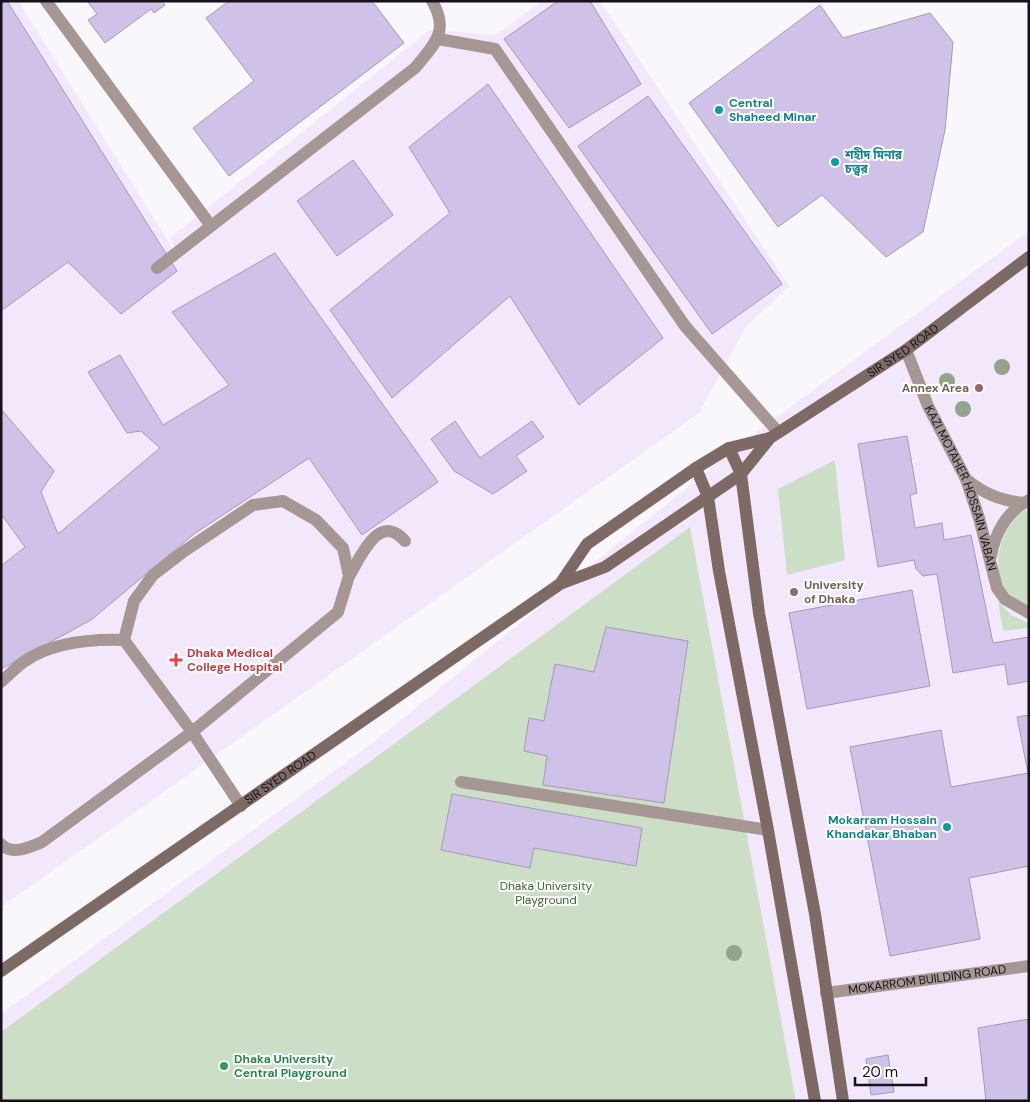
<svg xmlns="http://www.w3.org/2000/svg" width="1030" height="1102" font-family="'DM Sans','Noto Sans Bengali',sans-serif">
<rect width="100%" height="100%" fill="#f9f6fc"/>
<path fill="#f3e7fb" d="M1,1h17l165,264 -13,-27 260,-208 65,5 48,-34h57l189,285 -44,42 -46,85 -698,494z
M1029,231v870h-1028v-87l369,-269 377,-306z"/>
<path fill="#ccdec6" d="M835,460l10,100 -58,15 -9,-86z
M1029,508v98c-10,-6 -22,-11 -27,-22 -11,-24 2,-64 27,-76z
M690,527l106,574h-795v-69z
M998,601l13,14 18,8v5l-26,3z"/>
<path fill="#d0c1e8" stroke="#a59bb5" d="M1,1h6l170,270 -56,43 -53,-52 -67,49z
M87,1h75l3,4 -11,8 -3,-4 -46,34 -17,-23 9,-6z
M229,1h143l32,42 -175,133 -36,-48 61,-47 -48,-63z
M558,1h32l51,83 -72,44 -65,-89z
M820,5l23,33 87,-25 23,29 -8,88 -22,102 -37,25 -64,-62 -44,32 -89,-124z
M488,84l175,254 -84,67 -69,-109 -118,102 -62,-88 120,-97 -41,-66z
M648,96l134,188 -70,50 -134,-188z
M353,160l40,55 -56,41 -40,-55z
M275,253l163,229 -76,53 -53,-77 -115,76 -103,86 -90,49v-103l24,-19 -24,-33v-105l53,62 -13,21 17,42 102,-86 -19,-17 -14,2 -39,-61 32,-17 43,70 66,-40 -57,-73z
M455,421l25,37 52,-37 12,16 -28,19 11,15 -34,23 -39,-23 -23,-32z
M907,436l10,57 -7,2 5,33 27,-5 2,17 27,-5 22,108 36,-6v44l-21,4 -3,-21 -52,9 -16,-99 -14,2 -7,-7 -2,-9 -36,7 -20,-123z
M912,590l18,96 -123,23 -18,-96z
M606,627l82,14 -24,162 -121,-18 4,-29 -23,-5 5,-33 15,3 11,-57 39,8z
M1029,715v151l-60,12 11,61 -90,17 -40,-209 91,-17 10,57 77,-14 -11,-56z
M452,794l190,34 -6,38 -102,-18 -4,20 -89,-18z
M1029,1019v82h-43l-8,-73z
M888,1055l6,37 -23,3 -5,-36z"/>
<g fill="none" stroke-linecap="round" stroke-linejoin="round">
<g stroke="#a69794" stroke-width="12">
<path d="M46,1l165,225"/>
<path d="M438,39l57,10 190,277 93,106"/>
<path d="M157,268l258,-200c19,-23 35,-37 17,-67"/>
<path id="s1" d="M906,350l22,56 38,73 13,39 18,70 8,11 24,14"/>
<path d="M966,479c18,15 34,21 57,24"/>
<path d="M991,556c4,-23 16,-45 38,-56"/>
<path d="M349,576c12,-19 30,-65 56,-35"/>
<path d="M1,682c8,-7 15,-15 24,-21 28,-19 66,-22 99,-21"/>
<path d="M461,782l307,48"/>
<path d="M1,844c11,12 29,3 41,-2l150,-110 146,-120 11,-36 -6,-28 -27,-28 -33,-19 -30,4 -70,47 -30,23 -19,26 -10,39 68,92 49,74"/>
<path id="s2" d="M826,993l203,-27"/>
</g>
<g stroke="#7e6a65" stroke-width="12">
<path d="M729,448l12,26 18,139 56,301 28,187"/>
<path d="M696,468l12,29 11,74 49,259 47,271"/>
<path d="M560,584l27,-40 109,-76 33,-20 41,-10"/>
<path id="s3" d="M1,971l559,-387 45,-17 136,-93 29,-36 136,-88 123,-93"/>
</g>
</g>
<g fill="#92a48b">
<circle cx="1002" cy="367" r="8"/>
<circle cx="947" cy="381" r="8"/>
<circle cx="963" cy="409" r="8"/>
<circle cx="734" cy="953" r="8"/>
</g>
<g fill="#0f9aa8" stroke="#fff" stroke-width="2">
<circle cx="719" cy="110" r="5"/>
<circle cx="835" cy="162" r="5"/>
<circle cx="947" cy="827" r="5"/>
</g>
<g fill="#8d6e63" stroke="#fff" stroke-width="2">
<circle cx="979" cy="388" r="5"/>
<circle cx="794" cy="592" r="5"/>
</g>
<path fill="#e0444e" stroke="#fff" stroke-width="2" d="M173.5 652.5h5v5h5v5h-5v5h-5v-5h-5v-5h5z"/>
<circle fill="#2e9e5b" stroke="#fff" stroke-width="2" cx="224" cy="1066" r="5"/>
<g text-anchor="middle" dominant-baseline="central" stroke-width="4" stroke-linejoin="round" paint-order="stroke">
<g font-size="12" font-weight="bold" fill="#0d838f" stroke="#fff" text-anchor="start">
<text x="729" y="103">Central<tspan x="729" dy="14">Shaheed Minar</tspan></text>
<text x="845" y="155">শহীদ মিনার<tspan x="845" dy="14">চত্ত্বর</tspan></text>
<text x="937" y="820" text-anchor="end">Mokarram Hossain<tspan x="937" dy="14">Khandakar Bhaban</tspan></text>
</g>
<g font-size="12" fill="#16111a" stroke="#fff">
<text stroke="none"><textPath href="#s3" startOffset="1098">SIR SYED ROAD</textPath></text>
<text stroke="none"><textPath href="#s1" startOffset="149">KAZI MOTAHER HOSSAIN VABAN</textPath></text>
<text stroke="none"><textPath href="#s3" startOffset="340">SIR SYED ROAD</textPath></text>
<text stroke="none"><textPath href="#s2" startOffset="102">MOKARROM BUILDING ROAD</textPath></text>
</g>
<g font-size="12" font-weight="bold" fill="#785e54" stroke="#fff" text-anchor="end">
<text x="969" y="388">Annex Area</text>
<text x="804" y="585" text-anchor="start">University<tspan x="804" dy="14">of Dhaka</tspan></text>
</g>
<g font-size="12" font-weight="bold" fill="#be3a42" stroke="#fff" text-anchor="start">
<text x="187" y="653">Dhaka Medical<tspan x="187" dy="14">College Hospital</tspan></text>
</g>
<g font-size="12" fill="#3e612f" stroke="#fff">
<text x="546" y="886">Dhaka University<tspan x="546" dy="14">Playground</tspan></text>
</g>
<g font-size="12" font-weight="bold" fill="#27864d" stroke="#fff" text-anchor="start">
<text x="234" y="1059">Dhaka University<tspan x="234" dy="14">Central Playground</tspan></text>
</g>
</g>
<rect width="1030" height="1102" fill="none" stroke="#16111a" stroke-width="5"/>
<path d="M855 1077v8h71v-8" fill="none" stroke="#16111a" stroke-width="2.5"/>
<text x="862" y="1077" font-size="15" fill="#16111a" stroke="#ffffff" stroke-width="4" paint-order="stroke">20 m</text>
</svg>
